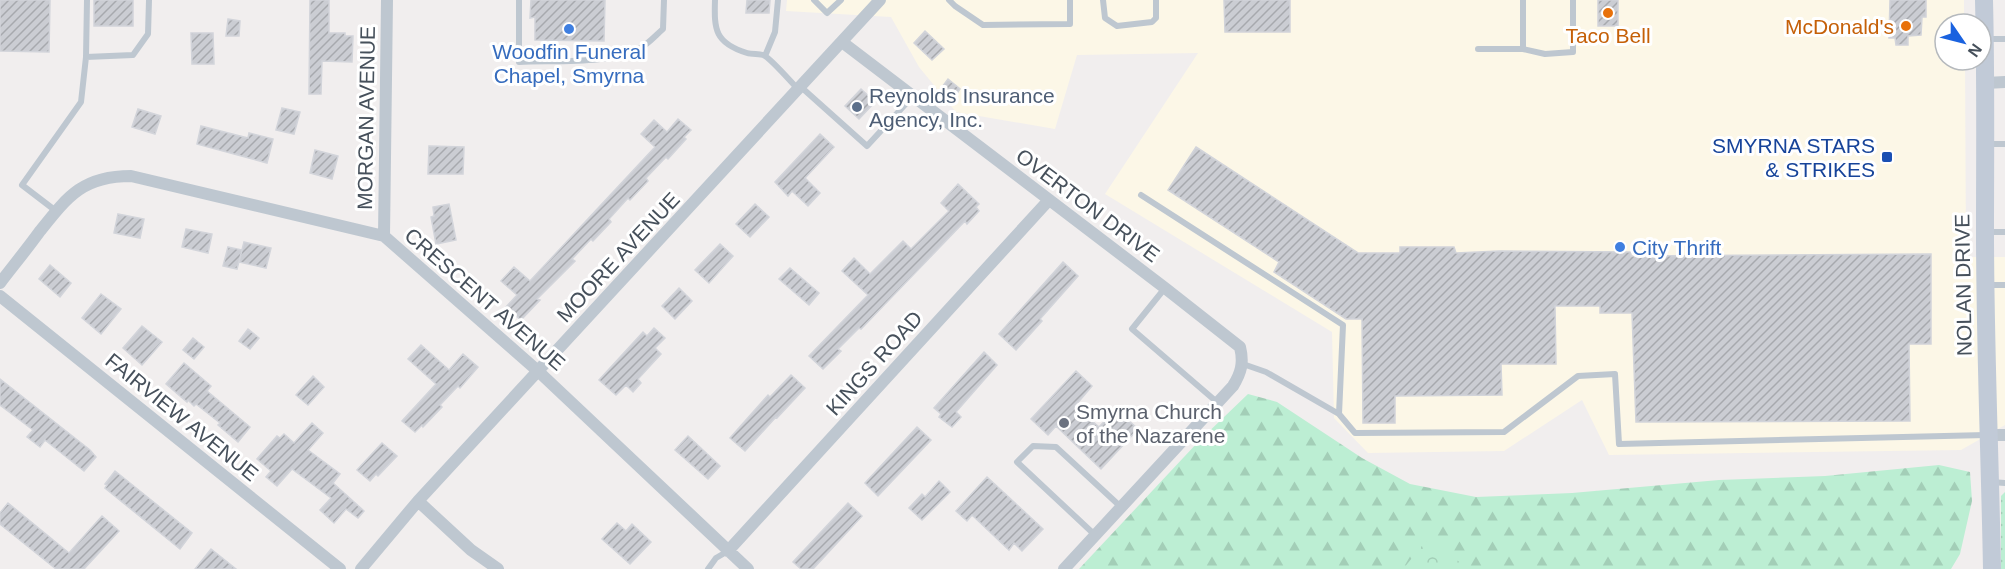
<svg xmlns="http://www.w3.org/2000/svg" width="2005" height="569" font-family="Helvetica,sans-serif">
<defs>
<pattern id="grass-dots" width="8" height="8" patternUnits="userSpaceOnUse" patternTransform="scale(1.5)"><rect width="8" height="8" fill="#bceed3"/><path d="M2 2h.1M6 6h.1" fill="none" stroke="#a3ceb7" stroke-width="1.8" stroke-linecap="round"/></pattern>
<pattern id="forest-firs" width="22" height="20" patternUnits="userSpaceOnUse" patternTransform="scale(1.5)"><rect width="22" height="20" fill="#bceed3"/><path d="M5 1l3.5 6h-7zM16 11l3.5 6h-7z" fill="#a3ceb7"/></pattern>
<pattern id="park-crowns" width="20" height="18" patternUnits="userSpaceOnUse" patternTransform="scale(1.5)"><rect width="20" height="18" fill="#bceed3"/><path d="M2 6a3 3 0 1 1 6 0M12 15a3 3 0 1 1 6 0" fill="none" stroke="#a3ceb7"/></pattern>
<pattern id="building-hatch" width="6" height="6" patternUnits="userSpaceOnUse" patternTransform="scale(1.5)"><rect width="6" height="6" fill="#cbcdd3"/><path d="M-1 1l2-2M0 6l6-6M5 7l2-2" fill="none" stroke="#a7a9ae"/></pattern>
</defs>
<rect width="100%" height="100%" fill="#f1eeee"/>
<path fill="#fcf7e7" d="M787,0h1177v24h-19v36h20l1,197h39v168l-44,25 -352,5 -27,-55 -78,51 -136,2 -34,-35 -2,-86 -227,-138 93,-141 -121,2 -22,74 -99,-17 -37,-45 -28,-50 -105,-6z"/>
<path fill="url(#grass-dots)" d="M2005,492v77h-4v-73z"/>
<path fill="url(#forest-firs)" d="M1248,394l29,8 85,56 48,26 66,13 96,-4 147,-13 106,-4 114,-11 31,7 2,29 -12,53 -9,15h-872l120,-128z"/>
<path fill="url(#park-crowns)" d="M1426,541l45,28h-68z"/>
<path fill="url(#building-hatch)" stroke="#d2d4da" stroke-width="1.5" d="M0,0h50l-1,52 -49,-1z
M94,0h39v26h-39z
M310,0h19v33h16v3h8l-1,26 -30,-1 -1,33h-12z
M531,0h74l-1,41 -69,-1v-23l-5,1z
M747,0h23l-1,13h-23z
M1224,0h66v32h-65z
M1598,0h20v26h-20z
M1890,0h36v17h-4l-1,18 -13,1v9h-12l-1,-7h-6z
M228,19l12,2 -1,15h-13z
M925,31l19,18 -12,11 -18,-17z
M191,33h22l1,31h-22z
M948,79l12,10 -8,12 -13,-10z
M861,89l14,13 -16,17 -14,-13z
M282,108l18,4 -6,22 -18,-4z
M138,109l23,7 -6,18 -23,-7z
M678,119l13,11 -7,7 2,2 -18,20 -2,-2 -20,21 2,3 -18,19 -2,-2 -19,21 2,3 -18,19 -2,-2 -19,20 3,2 -38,38 3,1 -19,20 -15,-13 11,-12 -16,-14 13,-14 16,14 125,-134 -14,-13 13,-14 13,12z
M201,126l47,12 1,-5 24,6 -6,24 -70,-19z
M820,134l14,13 -29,31 15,15 -12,13 -16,-15 -4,5 -13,-14z
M429,146l35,1 -1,27h-35z
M1196,147l162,106h42v-6h54l2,6 44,-2 131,1v4l300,-2v90h-22l1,77 -274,1 -4,-109h-32v-7h-45l1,58h-55l1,31 -107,1v27h-32l-1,-104h-16l-72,-47 5,-10 -111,-72z
M315,150l23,6 -6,23 -22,-6z
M958,184l21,20 -3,3 3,4 -12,13 -2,-3 -104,108 -2,-1 -21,21 3,2 -18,18 -14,-13 59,-61 -26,-24 12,-13 16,16 33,-33 8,8 38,-38 -8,-8z
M449,204l7,36 -20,4 -5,-27 3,-1 -1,-9z
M755,204l14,13 -19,20 -14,-13z
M118,214l26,5 -4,19 -26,-5z
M186,229l26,5 -4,19 -26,-6z
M244,242l27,6 -5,20 -27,-6z
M720,244l13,12 -24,27 -14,-13z
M228,247l14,3 -5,19 -14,-3z
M1063,262l15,14 -38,43 2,2 -26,29 -17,-16z
M50,265l21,18 -11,14 -21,-18z
M790,268l29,25 -10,12 -30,-26z
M679,288l13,13 -17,18 -13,-13z
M101,294l20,15 -20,25 -19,-16z
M142,326l20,16 -20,23 -19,-17z
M654,328l11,10 -10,10 6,6 -23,25 3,4 -8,9 -7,-7 -10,10 -17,-15 44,-48 4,4z
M248,329l11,9 -9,11 -11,-8z
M193,338l11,9 -10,12 -11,-9z
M421,345l28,25 14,-16 15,13 -18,21 -2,-2 -18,19 2,2 -19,20 -1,-2 -7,7 -13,-11 34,-37 -28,-25z
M984,352l13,13 -41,47 5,5 -9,10 -13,-10 2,-3 -7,-6z
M184,363l27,23 -4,5 43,36 -12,15 -20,-17 2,-2 -24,-19 -2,2 -6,-6 -1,2 -21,-18z
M1076,371l16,15 -17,20 24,21 17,-18 22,20 -37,40 -45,-43 -8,9 -17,-16z
M791,375l14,13 -28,30 -1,-1 -31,34 -15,-13 38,-43 2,2z
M313,376l11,11 -16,18 -12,-10z
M0,379l90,71 6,7 -12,14 -39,-31 -5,7 -13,-10 6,-7 -33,-25z
M312,423l11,10 -15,17 32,24 -7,9 31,28 -6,7 -12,-9 -12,14 -14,-13 11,-12 -39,-29 -15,17 -11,-9 5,-6 -14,-12 20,-23 3,2 4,-4 10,9z
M917,427l14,13 -53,56 -13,-13z
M688,436l32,30 -12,13 -33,-29z
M382,443l15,13 -19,20 -2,-2 -6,7 -13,-11z
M115,471l77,62 -12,16 -75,-61 2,-3 -2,-1z
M987,477l56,52 -21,22 -8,-8 -5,7 -37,-35 -5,6 -11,-10z
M939,481l11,11 -28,28 -13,-12 13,-14 3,3z
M8,503l61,50 33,-37 17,15 -35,38h-28l-56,-45v-11z
M848,503l14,13 -49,53h-12l-8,-7z
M617,523l9,8 6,-7 19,18 -21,22 -28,-25z
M211,549l25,20h-41z"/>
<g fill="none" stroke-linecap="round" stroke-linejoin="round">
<path stroke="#bec7d0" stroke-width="6" d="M519,0v62c35,-2 93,3 123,-15 8,-5 14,-12 21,-18l1,-29
M715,0c-1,30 0,43 32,53 6,2 14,0 18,3 8,5 26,26 33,33
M814,0l13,13 14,-13
M949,0l6,6 28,19 87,-1v-24
M1103,0l2,18 12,8 35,-4 4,-4v-18
M1523,0v49l22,5 28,-2v-52
M1988,39h17
M1478,49h45
M765,56l10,-24 3,-32
M86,57l47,-2 15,-21 1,-34
M801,87l66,59 46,-50
M1988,144h17
M1141,195l202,130 -4,89 16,19 149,-1 74,-56 37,-2 4,70 367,-9
M56,211l-34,-26 59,-83 5,-45 1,-57
M1988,232h17
M1986,285h19
M1165,288l-33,41 86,74
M1243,364l23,8 73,42
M1991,482l14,1
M1095,535l-78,-73 16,-16 23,1 65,60
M708,569l8,-11 12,-7"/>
<path stroke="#bec7d0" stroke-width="12" d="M842,42l323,246 75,59c4,16 1,26 -7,39l-169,183
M1986,83l19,-1
M384,236l3,-236
M0,283c13,-17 27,-34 40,-52 28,-35 43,-55 91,-55l253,60 155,136 209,197
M0,296l340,273
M1988,435h17
M418,501l53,49 27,19
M728,551l320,-350
M361,569l57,-68 462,-501"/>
<path stroke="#c1cad7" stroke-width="18" d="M1984,0c2,78 1,155 1,232 0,113 5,225 7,337"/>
</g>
<g fill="#e8710a" stroke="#fff" stroke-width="2">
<circle cx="1608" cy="13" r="6"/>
<circle cx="1906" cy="26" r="6"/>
</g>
<g fill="#3f7fe0" stroke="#fff" stroke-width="2">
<circle cx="569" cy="29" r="6"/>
<circle cx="1620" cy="247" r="6"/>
</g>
<circle fill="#5c6f8a" stroke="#fff" stroke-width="2" cx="857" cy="107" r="6"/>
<rect fill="#1a4fb4" stroke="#fff" stroke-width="2" x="1881" y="151" width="12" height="12" rx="3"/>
<circle fill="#6b7280" stroke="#fff" stroke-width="2" cx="1064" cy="423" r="6"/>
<g text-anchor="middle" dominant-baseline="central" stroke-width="6" stroke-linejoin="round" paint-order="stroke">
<g font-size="21" fill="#c56008" stroke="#fff" text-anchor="end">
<text x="1894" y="26">McDonald's</text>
<text x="1608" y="35" text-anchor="middle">Taco Bell</text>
</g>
<g font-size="21" fill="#366cbe" stroke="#fff">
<text x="569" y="51">Woodfin Funeral<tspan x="569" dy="24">Chapel, Smyrna</tspan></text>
<text x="1632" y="247" text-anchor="start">City Thrift</text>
</g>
<g font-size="21" fill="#4e5e75" stroke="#fff" text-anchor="start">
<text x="869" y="95">Reynolds Insurance<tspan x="869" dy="24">Agency, Inc.</tspan></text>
</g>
<g font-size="21" fill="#46505b" stroke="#fff">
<text transform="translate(366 118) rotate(-89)">MORGAN AVENUE</text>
<text transform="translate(1088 205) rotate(37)">OVERTON DRIVE</text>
<text transform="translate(618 257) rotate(-47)">MOORE AVENUE</text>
<text transform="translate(1963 285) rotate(-91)">NOLAN DRIVE</text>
<text transform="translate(485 299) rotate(41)">CRESCENT AVENUE</text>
<text transform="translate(874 363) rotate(-48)">KINGS ROAD</text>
<text transform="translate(182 417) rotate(39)">FAIRVIEW AVENUE</text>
</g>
<g font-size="21" fill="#164399" stroke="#fff" text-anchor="end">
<text x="1875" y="145">SMYRNA STARS<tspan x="1875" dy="24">&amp; STRIKES</tspan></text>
</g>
<g font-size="21" fill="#5b616d" stroke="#fff" text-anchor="start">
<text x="1076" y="411">Smyrna Church<tspan x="1076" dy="24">of the Nazarene</tspan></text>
</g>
</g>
<g transform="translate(1963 42) rotate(125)"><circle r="28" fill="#ffffff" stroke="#b5b9bd" stroke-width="1.5"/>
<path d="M0-4.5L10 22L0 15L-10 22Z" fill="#1a62df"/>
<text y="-9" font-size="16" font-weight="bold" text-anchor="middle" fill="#46505b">N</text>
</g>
</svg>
